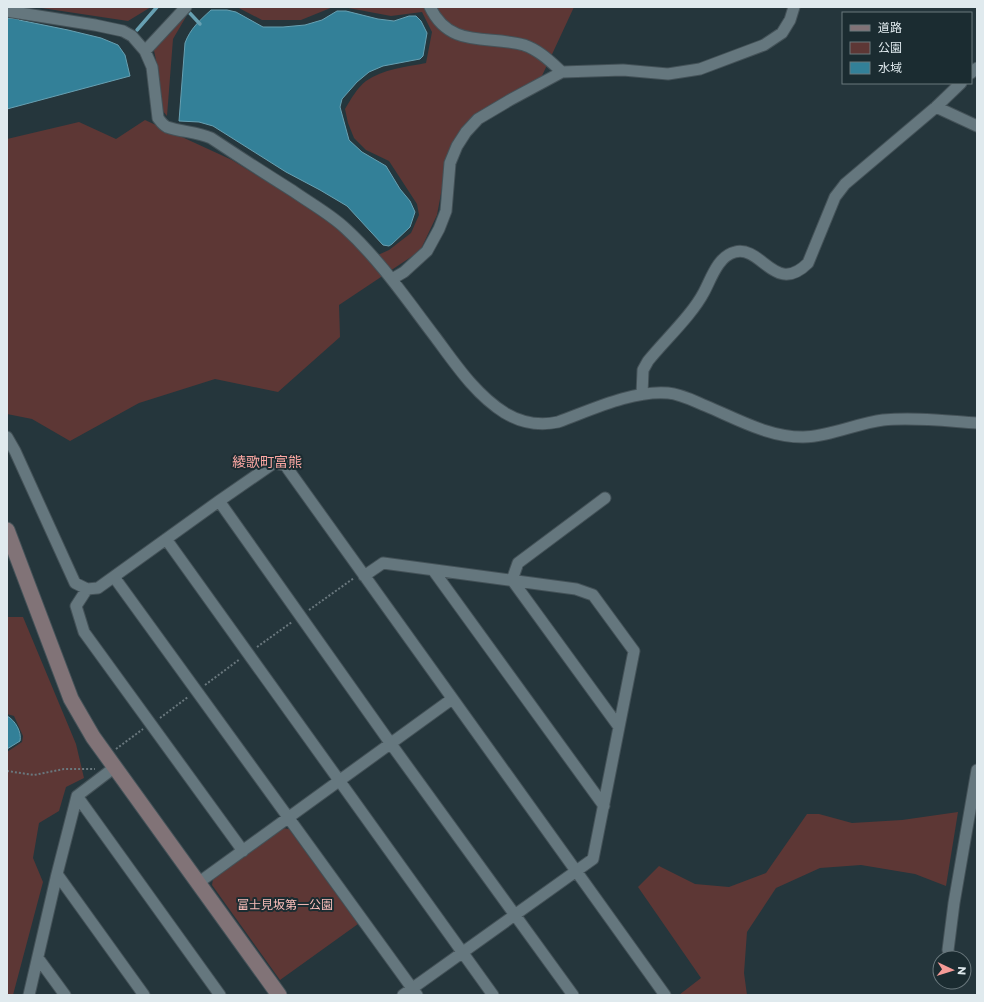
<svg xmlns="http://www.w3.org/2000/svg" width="984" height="1002" font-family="Montserrat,'Noto Sans JP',sans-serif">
<rect width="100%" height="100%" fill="#25363c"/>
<path fill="#5d3735" d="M35,7h116l-23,14z
M237,7h96l-32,13h-39z
M343,7h231l-33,71 -68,42 -24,30 -12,65 -17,36 -81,54 1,32 -62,55 -63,-13 -76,24 -69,38 -38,-22 -25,-5v-275l72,-17 37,17 29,-19 87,40 69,43 36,25 32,31 20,-9 22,-17 8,-18 -2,-11 -28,-43 -23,-11 -12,-12 -6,-15 -3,-14c6,-10 12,-21 21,-28 17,-12 40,-14 60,-18l6,-31 -10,-20 -31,4z
M184,13l3,2 -14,24 -6,77 -5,-6 -6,-50 -3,-14z
M7,617h16l53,127 8,34 -18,9 -7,24 -20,12 -6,35 10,24 -30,113h-6v-243l15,-10 1,-6 -9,-20 -7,-2z
M958,812l-12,74 -31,-12 -54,-9 -41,3 -44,20 -29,44 -3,41 3,22h-68l22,-17 -63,-91 21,-21 36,18 34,3 37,-14 41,-59h12l33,9 50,-3z
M282,828l7,1 69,95 -78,56 -68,-95 1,-6z"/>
<path fill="#338098" stroke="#67a0b2" d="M211,10h16l9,2 27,15h20l22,-2 17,-5 15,-9h9l32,8 16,2 15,-5h7l5,5 6,12 -4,23 -3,3 -37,7 -14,6 -12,10 -15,17 -2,8 9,33 13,12 24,14 14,23 10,12 5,11 -5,15 -18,17 -3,2 -6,-1 -36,-39 -27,-16 -34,-18 -73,-46 -14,-4 -20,-1 6,-78c5,-14 15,-23 26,-33z
M7,18l11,1 1,1 49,10 33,8 17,7 7,10 5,21 -123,33z
M7,716c8,4 15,16 13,25l-13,8z"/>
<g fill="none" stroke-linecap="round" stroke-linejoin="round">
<path stroke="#67a0b2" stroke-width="3.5" d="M186,9l14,15
M137,30l20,-23"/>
<defs>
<path id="street" d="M430,7c20,42 58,28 94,38 15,5 27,17 38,27
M7,11l88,14 28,6 9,5 13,15 7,16 6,51c3,4 5,7 9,9 15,5 30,5 44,11 27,18 55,36 82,53 17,12 37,23 52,37 35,32 62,72 91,110 20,27 40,57 69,75 17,10 34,13 53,9 33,-12 75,-32 110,-29 13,1 26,8 38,13 31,13 62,31 97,31 25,0 55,-14 80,-17 31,-3 63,1 94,3
M145,51l41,-44
M971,73l6,-5
M936,107l41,19
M392,279l12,-7 23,-21 12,-22 7,-18 4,-48 7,-17 9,-14 12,-13 32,-19 52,-28 61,-2 45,4 32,-5 64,-24 18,-12 8,-13 4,-13
M642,394l1,-24 5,-9c17,-21 44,-46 56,-69 7,-13 14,-36 31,-40 27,-7 40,44 73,11l27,-66 10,-13 91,-77 25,-24
M7,437l8,14 60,132 12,6 11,-1 121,-87 55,-38 11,2 380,530
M605,498l-87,65 -6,17 107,147
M219,501l172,243 182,251
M166,539l327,456
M433,570l171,236
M364,576l19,-13 193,26 17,6 41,56 -41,208 -190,136
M114,577l303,418
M87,589l-11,17 8,26 159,219
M77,796l143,199
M57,874l87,121
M198,883l254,-184
M948,950l6,-47 23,-133
M38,958l27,37
M29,995l28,-121 20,-78 38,-29"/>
<path id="secondary" d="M7,530l64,169 22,38 186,258"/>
</defs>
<use href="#street" stroke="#445258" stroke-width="13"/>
<use href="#secondary" stroke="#445258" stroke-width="17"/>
<path stroke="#6a787e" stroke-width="2" stroke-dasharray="2 2" stroke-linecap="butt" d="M309,610l45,-32
M257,647l35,-25
M205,685l35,-26
M160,718l28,-21
M116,749l27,-20
M7,771l27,4 30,-6h31"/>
<use href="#street" stroke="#65777e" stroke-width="11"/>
<use href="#secondary" stroke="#817377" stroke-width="15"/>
</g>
<g text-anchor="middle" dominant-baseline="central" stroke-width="4" stroke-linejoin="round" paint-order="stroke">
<g font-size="12" fill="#f8bdb9" stroke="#1b2c31">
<text x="285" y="904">富士見坂第一公園</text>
</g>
<g font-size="14" fill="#fba7a3" stroke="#1b2c31">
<text x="267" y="462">綾歌町富熊</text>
</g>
</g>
<rect width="984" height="1002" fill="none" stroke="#e0eaee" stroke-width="16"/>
<rect x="842" y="12" width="130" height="72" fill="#1b2c31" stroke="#6a787d"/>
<rect x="850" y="25" width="20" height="6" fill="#817377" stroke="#6a787d"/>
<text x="878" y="32" font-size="12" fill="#e0eaee">道路</text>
<rect x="850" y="42" width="20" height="12" fill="#5d3735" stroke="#6a787d"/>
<text x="878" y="52" font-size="12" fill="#e0eaee">公園</text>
<rect x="850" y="62" width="20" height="12" fill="#338098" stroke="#6a787d"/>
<text x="878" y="72" font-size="12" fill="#e0eaee">水域</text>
<g transform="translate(952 970) rotate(94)"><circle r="19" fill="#1b2c31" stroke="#6a787d"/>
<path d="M0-3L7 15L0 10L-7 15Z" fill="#f59b97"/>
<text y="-6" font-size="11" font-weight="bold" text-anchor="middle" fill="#e0eaee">N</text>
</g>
</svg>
